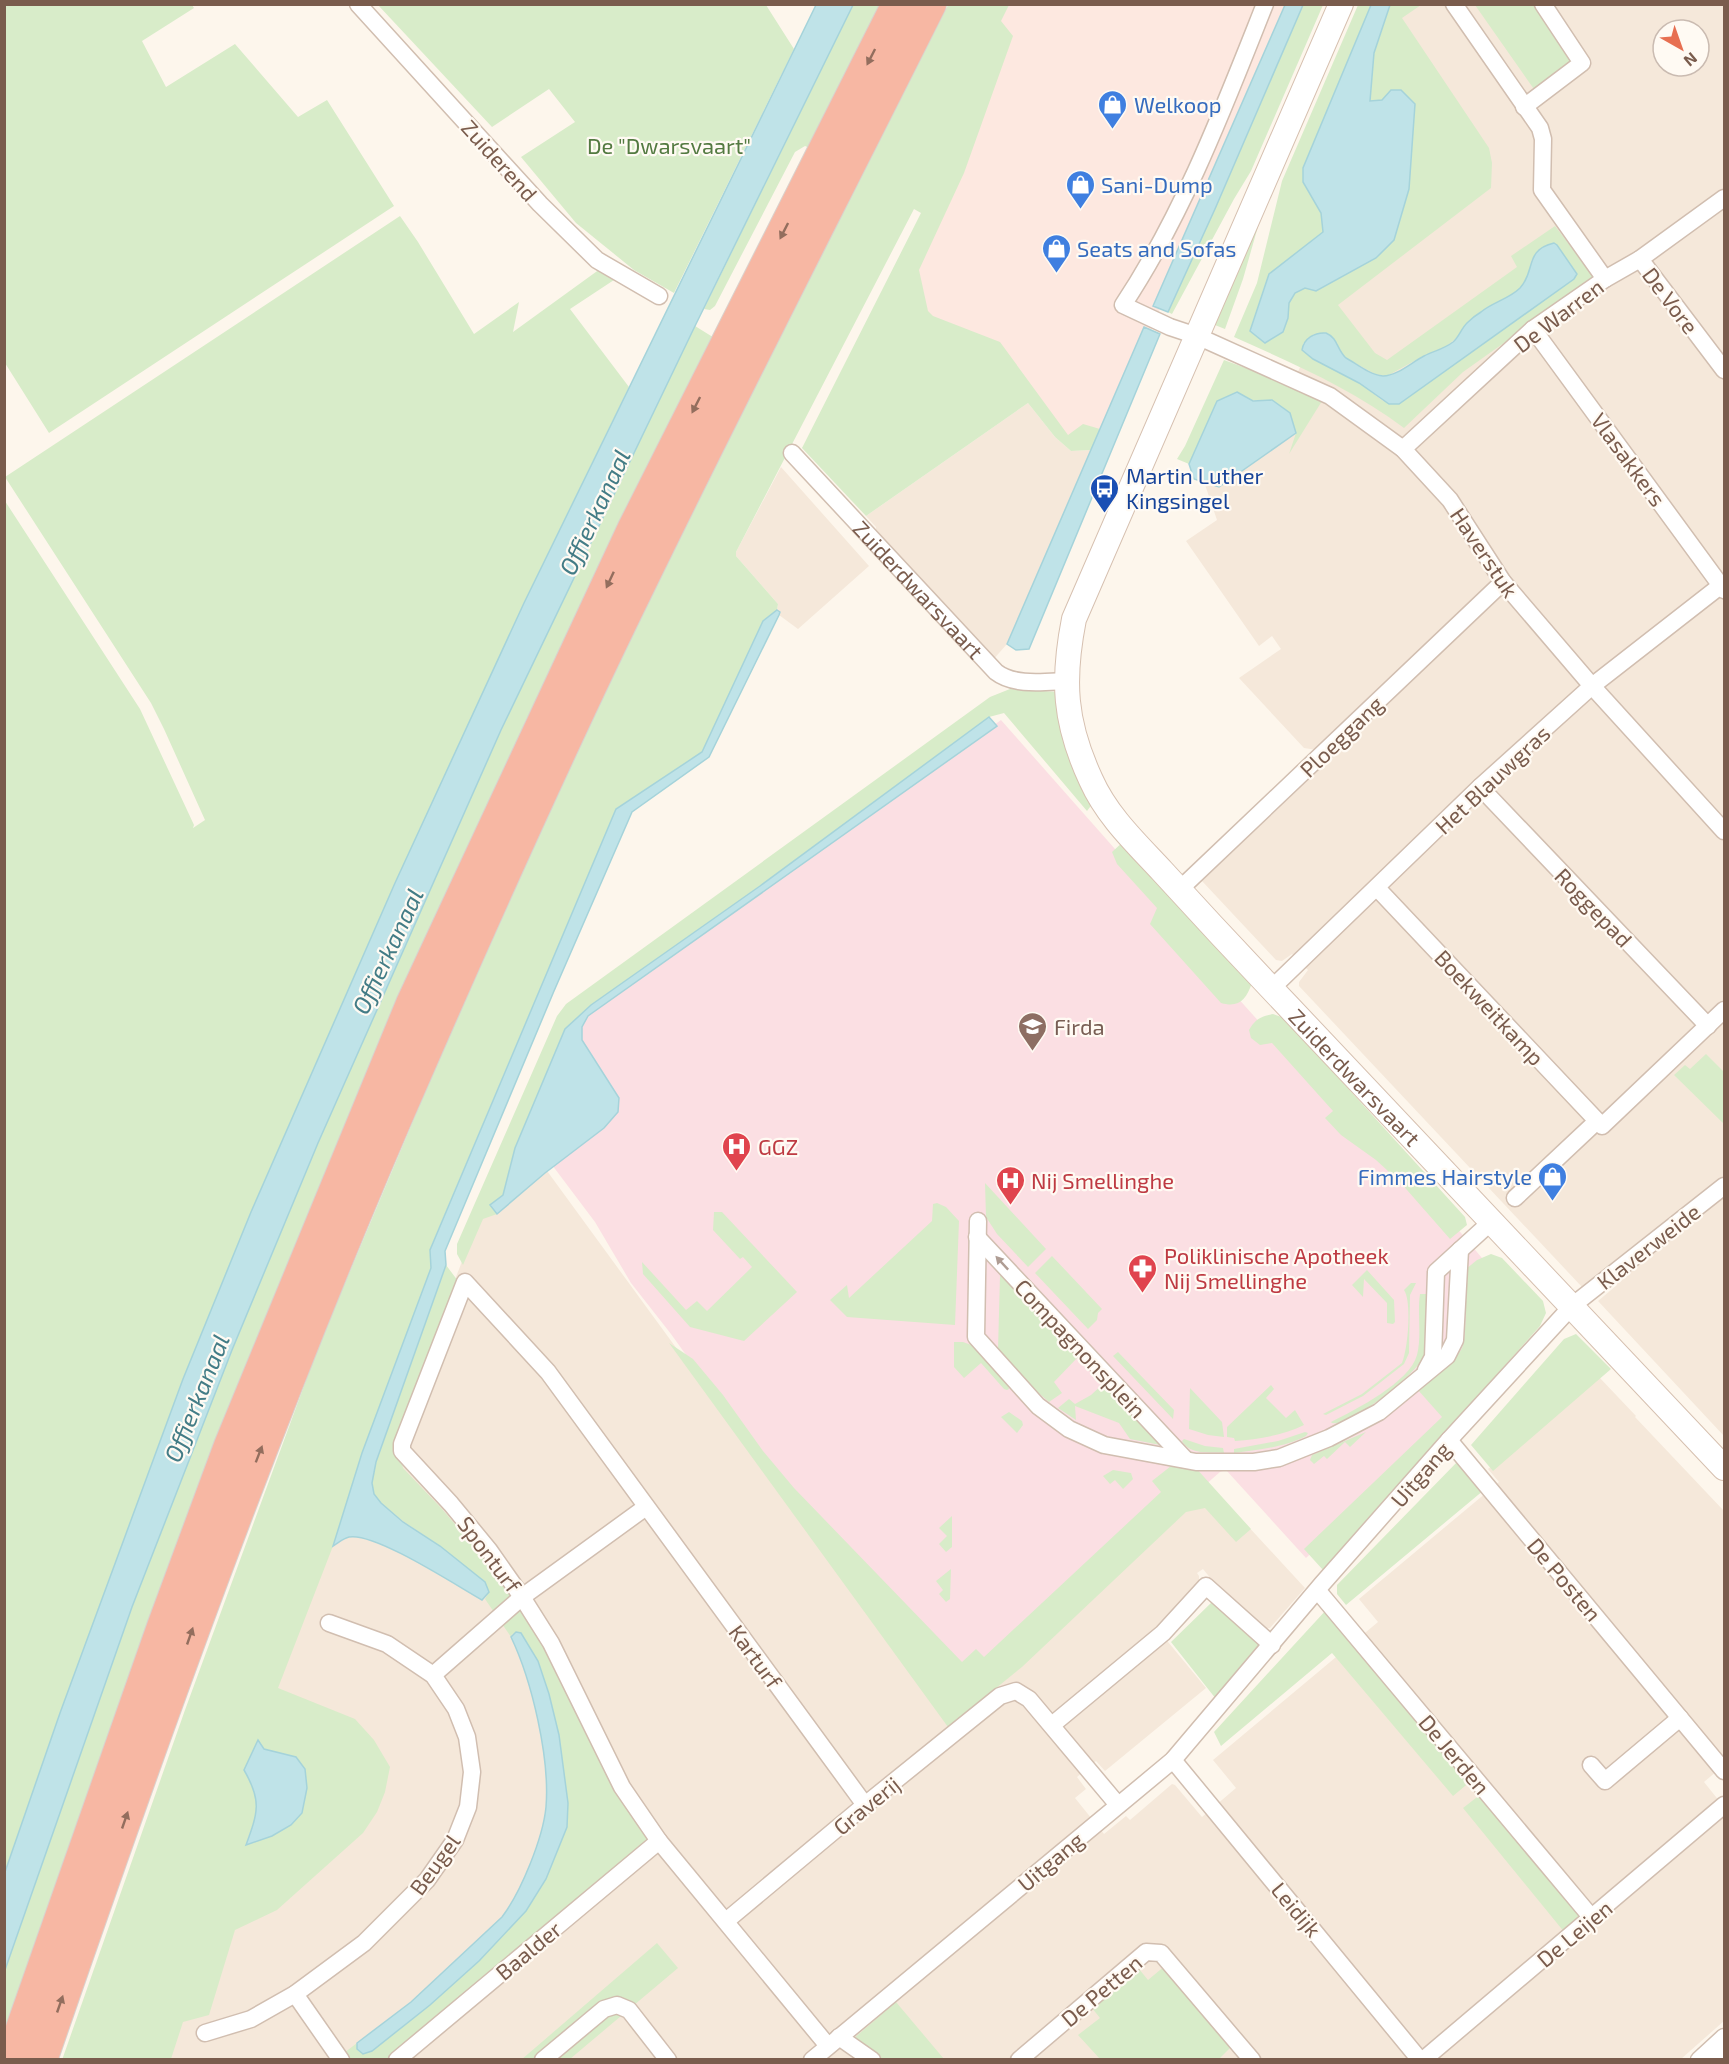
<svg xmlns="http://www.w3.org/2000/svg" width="1729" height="2064" font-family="'Exo 2',sans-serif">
<rect width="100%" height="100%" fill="#fdf6ec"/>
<path fill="#f5e8da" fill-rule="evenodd" d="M1383,5h341v1431l-126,-135 19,-16 -11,-17 -24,19 -283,-301v-4l9,-12 -16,-16 -10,7 -6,-1 -74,-79 130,-124 -10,-11 -5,4 -13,-2 -65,-70 42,-29 -9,-13 -13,10 -73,-105 31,-21 -16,-47 74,-52 34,-73zM1663,30h36v36h-36z
M1028,403l27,34 16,14 20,-1 -84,194 -15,17 -116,-125v-9l-10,-11z
M781,467l88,99 -71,63 -19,-14 1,-3 -3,-2 1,-6 -42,-48v-4z
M542,1164l224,307 444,14 95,103 -35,40 -9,1 -32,-28 -26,-32 -6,4 2,3v11l-40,44 47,57 -101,83 -9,-10 -19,16 9,12 -11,9 29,36 22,-18 4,4 42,-36 3,1 27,32 34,-29 -23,-28 165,-138 -19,-23 140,-117 -11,-13 111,-92 37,39 -1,1 89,94v254l-20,17 20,25v214l-43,38 -1548,1 189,-551 46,18 18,-41 5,-40 90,-234z"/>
<path fill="#fde8e0" d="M1000,5h293l-122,276 -65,160 -37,2 -81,-93 -93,-50z"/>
<path fill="#fbdfe3" d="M1001,720l167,189 68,87 44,49 145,145 62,74 -43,161 -138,133 -80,-88 -6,2 -241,210 -211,-213 -97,-135 -40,-51 -36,-61 -61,-81 53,-126z"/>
<path fill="#d8ecc9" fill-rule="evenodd" d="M5,4l187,1 2,3 -52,33 24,46 69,-43 63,73 29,-17 67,106 -345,227 -44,-70z
M378,5h388l28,44 -120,244 -40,-23 -58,-47 -55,-66 54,-35 -26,-33 -57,38z
M853,5h31l-72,144 -7,-3 -10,6 -80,154 -5,4 -6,-1z
M948,5h61l-8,16 12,15 -49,137 -45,97 9,41 5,5 67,26 68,93 15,-11 17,5 -9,21 -20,1 -16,-14 -27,-34 -162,113 -64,-68 119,-235 -7,-4 -178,343v4l42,48 -1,6 -14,11 -61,131 -86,57 -186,440 1,19 -69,185 -29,93 -55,142 77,31 19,21 16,27 -5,25 -8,20 -14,21 -86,77 -42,20 -26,85 -26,7 -12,37 -109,1 123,-350 134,-365 175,-417 141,-306zM258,1740l6,9 8,87 -26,8 12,-35 -4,-22z
M1303,5h20l-72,166 -17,28 -62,115 -4,-2 47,-103z
M1358,5h13l-68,163v14l18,31 2,19 -54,42 -4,69 18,-11 5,-14 1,-15 6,-10 10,-5 11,3 60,-33 6,-158 -12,2 4,-49 16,-48h31l-19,13 87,130 3,15 -1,25 -153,117 37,48 12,7 130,-93 -6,-11 44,-30 40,52 -132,94 -59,56c-53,-40 -110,-64 -170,-91l23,-54 25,-102zM1540,248l36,28 -177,128 -16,-3 -24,-18 -46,-24 -10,-15 11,-10 23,9 5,12 4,3 29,16 12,2 38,-21 20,-8 9,-7 32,-32 21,-10 14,-10 8,-14 2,-13z
M1475,5h58l42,57 -39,30z
M1263,209l-20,70 -18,50 -15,-6z
M400,216l18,26 56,92 45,-32 -6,30 87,-63 17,9 -47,31 59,78 -105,216 -129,280 -144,329 -68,167 -123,334 -55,159v-1371l135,208 54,116 -1,3 12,-8 -41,-91 -13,-26 -146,-226z
M695,326l21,13 -190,381 -78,180 -443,1153v-83l127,-363 100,-257 86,-207 183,-413z
M1224,360l38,14 60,27 -33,53 7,-21 -24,-33 -55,1 -28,63 -12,-5 8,-13z
M1010,689l49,3c1,49 10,70 34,111l-6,8 -83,-98 -15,4 -229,169 -169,119 -26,24 -50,119 -12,47 -12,10 6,9 -14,5 -20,46 -6,-11v-10l100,-228 9,-12 424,-307z
M1124,841l128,142c-6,17 -13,25 -31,20l-71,-79 7,-16 -40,-44 -5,-12z
M1273,1014l11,4 181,199 2,8 -17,14 -50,-57 -24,-22 -35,-25 -16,-17 8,-7 -61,-68 -12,2 -9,-7 -2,-8c6,-11 13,-14 24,-16z
M1706,1054l18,18v52l-50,-49 11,-10 5,4z
M985,1183l61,66 -18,18 -31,-33 -11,-17z
M937,1203l9,4 13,14 -4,104 -108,-8 -17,-17 17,-15 2,13 83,-77 1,-17z
M714,1212h8l75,80 -53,49 -54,-14 -47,-53 -1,-12 44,48 11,-9 10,10 45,-44 -9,-10 -3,2 -27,-29z
M1491,1254l11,4 41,43 3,12 -6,13 -217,244 -19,-21 138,-132 -24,-27c12,-10 37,-28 44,-42 5,-9 4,-64 4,-79l11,-9z
M1052,1256l50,53 -4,4 -1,7 -9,9 -53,-56z
M446,1265l12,16 -64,167 7,11 2,9 39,41 70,82 31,55 60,122 31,50 15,16 -3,8 -257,217h-41l-4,-6 13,-10 -1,2 123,-84 47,-50 20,-32 21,-52 1,-24 -9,-68 -10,-41 -12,-33 -16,-28 -9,1 -1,3 -26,-38 4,-7 -49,-46 -37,-25 -22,-18 -7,-8 -2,-12 4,-21z
M1367,1270l27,30 1,22 -2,2 -6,-1v-20l-23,-24 -1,18 -11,-12z
M1002,1275l76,82 -24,25 8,11 -13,9 -22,-19 -29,-33 2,-74z
M1411,1283h5l-6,12 -1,58 -5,11 -41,32 -37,19 -3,-1 39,-20 40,-31c6,-14 10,-61 2,-73z
M1420,1294h7c-1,19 2,42 -2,60 -5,18 -76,74 -93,69l-1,-1c24,-12 79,-40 86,-67 5,-20 0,-41 3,-61z
M1576,1334l35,35 -118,102 -22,-26 93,-106z
M954,1342h9l11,4 34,39 1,4 -2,1 -3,-1 -23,-26 -17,15 -10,-11z
M669,1343l24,16 30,36 40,56 31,37 168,174 14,-13 8,8 177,-165 -9,-11 19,-15 24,1 56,62 -15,13 -31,-34 -19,4 -164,155 -74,60z
M1118,1352l56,58 -1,9 -60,-63z
M1104,1383l61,63 -35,-7 -11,-16 -44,-17 1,14 -18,-12 11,-9 6,5 16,-9z
M1271,1385l3,4 -8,9 20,20 9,-8 9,15c-22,11 -46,14 -69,16l-1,-3 -7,-1v-10z
M1190,1388l32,34 2,15 -16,-2 -19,-6z
M1009,1412l13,9 1,4 -6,8 -16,-16z
M1305,1432l3,1 -2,3c-20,11 -49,14 -72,17v-4l44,-8z
M1366,1432l-16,15 -5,-5 -18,17 -3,-3 -10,8 -4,-4 2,-5z
M1184,1439l21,7 18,2 1,5c-15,-1 -34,2 -42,-12z
M1459,1460l25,30 -138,115 -9,-11v-9z
M1113,1470l18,3 2,6 -10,10 -8,-9 -5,4 -7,-8z
M952,1516v31l-6,5 -7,-8 8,-8 -8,-8z
M951,1569l-1,30 -4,3 -7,-8 4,-4 -7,-9z
M1212,1602l49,45 -45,52 -45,-57z
M1327,1609l144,172 -18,15 -121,-143 -111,93 -7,-14z
M1481,1794l102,124 -18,15 -102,-125z
M657,1943l21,25 -108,91 -49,1z
M1166,1965l69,78 -16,16h-119l-22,-24 22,-17 -8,-10 47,-39 9,11z
M896,2002l48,57h-61l-30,-20z"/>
<path fill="#bfe3e8" stroke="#a5d3da" stroke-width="1.5" d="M816,5h37l-158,321 -194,404 -183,413 -86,207 -100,257 -127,363v-98l55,-159 123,-334 68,-167 144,-329 129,-280z
M1285,5h18l-88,204 -47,103 -15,-6z
M1371,5h19l-16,48 -4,48 12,-1 9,-10h10l14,14 -6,85 -15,51 -18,18 -60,33 -11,-3 -10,5 -6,10 -1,15 -5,14 -18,11 -15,-12 19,-57 54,-42 -2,-19 -18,-31v-14z
M1554,243l3,2 20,29 -3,5 -175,125h-10l-30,-21 -46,-24 -11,-9c2,-12 13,-18 24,-17 12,5 11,17 20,25 11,6 24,17 37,18 14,0 29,-14 41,-20 10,-5 20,-7 29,-14 6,-5 8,-13 14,-19 4,-4 9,-8 14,-11 12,-10 28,-13 39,-24 16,-17 4,-38 34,-45z
M1144,327l16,7 -131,315 -13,1 -9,-6z
M1237,392l16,9 19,-1 18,13 6,20 -77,54 -25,-8 -5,-15 28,-63z
M777,610l3,2 -1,3 -70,142 -77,55 -78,179 -109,260 1,14 -70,197 -4,21 2,11 7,9 22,19 37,24 45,36 4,10 -7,8c-25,-14 -107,-68 -133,-63 -5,1 -11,6 -16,9l29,-93 69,-185 -1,-18 186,-441 86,-57 61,-131z
M989,717l8,9 -409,290 -6,11v13l37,58 -1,14 -14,16 -59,45 -48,41 -7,-9 13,-10 12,-47 50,-119 26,-24 169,-119z
M516,1632l5,1 17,28 11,33 10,41 9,68 -1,24 -21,52 -20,32 -47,50 -49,44 -58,46 -9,3 -6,-5v-6l54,-41 91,-85c19,-25 41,-79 44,-110 4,-49 -14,-126 -35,-170z
M258,1740l6,9 32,8 9,12 2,19 -5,25 -11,12 -19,11 -26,9c12,-33 16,-44 -2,-75z"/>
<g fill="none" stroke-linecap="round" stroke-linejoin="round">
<defs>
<g id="street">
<path d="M358,4l182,200 57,56 62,36"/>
<path d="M1265,4c-41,103 -81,209 -142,301l47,22 27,9 133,60 73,53 47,51 53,82 89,104 132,145"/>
<path d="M1454,4l86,124 3,11 -1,51 63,89"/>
<path d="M1524,107l58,-44 -39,-59"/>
<path d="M1640,259l84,111"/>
<path d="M1533,329l191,261"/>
<path d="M1403,449l130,-120 72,-50 35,-20 84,-61"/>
<path id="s1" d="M792,453l204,219c18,14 47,10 70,9"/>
<path d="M1480,787l228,239"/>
<path d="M1377,888l225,238 122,-116"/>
<path d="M1179,890l324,-308"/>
<path d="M1271,989l209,-202 112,-101 132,-103"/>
<path d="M1515,1198l82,-77"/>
<path d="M978,1221l-2,116 62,69 31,23 35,16 92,17h58l25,-4 50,-20 50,-26 68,-56 8,-16 5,-90"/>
<path d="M977,1237l208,222"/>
<path d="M1426,1370l7,-13 3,-85 56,-51"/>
<path d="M1449,1440l275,331"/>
<path d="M1318,1591l274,327"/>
<path d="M433,1675l89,-78 124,-90"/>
<path d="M1052,1725l111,-92 43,-47 66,59"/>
<path d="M1173,1760l247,300"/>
<path d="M1591,1765l14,16 75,-63"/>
<path d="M726,1921l139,-116 135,-109 16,-5 13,8 89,106"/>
<path d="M295,1994l46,66"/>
<path d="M205,2033l46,-14 44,-25 69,-51 63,-63 28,-40 13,-33 4,-35 -5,-35 -11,-28 -23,-34 -46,-31 -58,-21"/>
<path d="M839,2037l33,23"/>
<path d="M828,2046l-169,-205 -37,-54 -71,-144 -29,-46 -33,-47 -38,-46 -49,-53v-7l63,-162 83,90 317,433"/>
<path d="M397,2060l262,-219"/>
<path d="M543,2060l61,-51 13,-4 12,5 39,50"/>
<path d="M812,2060l361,-300 149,-176 127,-144 123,-134 152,-120"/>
<path d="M1019,2060l127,-108 15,1 91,107"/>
<path d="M1423,2060l301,-255"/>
<path d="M1699,2060l25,-23"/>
</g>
<g id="secondary">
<path id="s2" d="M1341,4l-267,615c-12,61 -10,103 17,161 16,36 45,63 71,91 41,45 83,90 125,134 146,154 292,308 437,463"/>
<path d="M1724,2060v-1"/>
</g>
<path id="highway" d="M11,2060l152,-433 67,-181 182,-442 221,-474 265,-526
M41,2060c115,-334 234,-667 376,-990 72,-165 146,-330 225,-491 94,-193 192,-383 288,-575"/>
</defs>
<use href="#street" stroke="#d1beb0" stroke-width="19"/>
<use href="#secondary" stroke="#d6c0b0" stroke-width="26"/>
<use href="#highway" stroke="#dad1cd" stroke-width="34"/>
<use href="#street" stroke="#fff" stroke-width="16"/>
<use href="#secondary" stroke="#fff" stroke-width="24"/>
<use href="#highway" stroke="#f7b7a3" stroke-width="32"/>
</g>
<defs><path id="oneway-solid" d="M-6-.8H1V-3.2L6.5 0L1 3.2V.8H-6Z" transform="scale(1.5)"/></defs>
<g fill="#936e5e">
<use href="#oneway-solid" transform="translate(871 57) rotate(117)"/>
<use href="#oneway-solid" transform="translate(784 231) rotate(117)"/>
<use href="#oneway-solid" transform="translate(696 405) rotate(117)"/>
<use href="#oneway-solid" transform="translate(610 580) rotate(115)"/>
<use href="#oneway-solid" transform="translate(259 1454) rotate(-69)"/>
<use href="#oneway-solid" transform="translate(190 1636) rotate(-71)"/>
<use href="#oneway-solid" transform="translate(125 1820) rotate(-71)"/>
<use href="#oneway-solid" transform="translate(60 2004) rotate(-71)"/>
</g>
<use fill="#af9d94" href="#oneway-solid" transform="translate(1002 1263) rotate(-133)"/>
<defs>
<symbol id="shop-pin" viewBox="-11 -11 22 30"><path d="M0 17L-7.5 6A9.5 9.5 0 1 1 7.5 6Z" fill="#3f7fe0" stroke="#fffaf3"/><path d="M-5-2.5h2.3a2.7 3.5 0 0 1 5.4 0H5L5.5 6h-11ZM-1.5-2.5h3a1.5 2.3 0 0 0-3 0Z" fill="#fff"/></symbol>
<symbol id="bus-pin" viewBox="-11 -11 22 30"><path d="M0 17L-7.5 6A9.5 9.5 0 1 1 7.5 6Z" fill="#1a4fb4" stroke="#fffaf3"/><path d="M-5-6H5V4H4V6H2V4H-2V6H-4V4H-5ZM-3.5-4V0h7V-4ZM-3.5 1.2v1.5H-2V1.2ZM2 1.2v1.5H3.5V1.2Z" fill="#fff"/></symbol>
<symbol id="university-pin" viewBox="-11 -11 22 30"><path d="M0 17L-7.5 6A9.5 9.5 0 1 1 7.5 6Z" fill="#8d6e63" stroke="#fffaf3"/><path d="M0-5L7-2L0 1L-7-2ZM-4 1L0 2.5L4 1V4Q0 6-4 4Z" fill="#fff"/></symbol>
<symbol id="hospital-pin" viewBox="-11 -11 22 30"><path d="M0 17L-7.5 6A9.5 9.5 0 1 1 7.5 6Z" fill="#e0444e" stroke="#fffaf3"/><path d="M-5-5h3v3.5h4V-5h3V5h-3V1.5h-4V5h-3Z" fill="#fff"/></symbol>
<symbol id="pharmacy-pin" viewBox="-11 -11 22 30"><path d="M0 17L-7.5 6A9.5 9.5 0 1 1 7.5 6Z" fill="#e0444e" stroke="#fffaf3"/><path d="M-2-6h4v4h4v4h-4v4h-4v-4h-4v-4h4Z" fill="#fff"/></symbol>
</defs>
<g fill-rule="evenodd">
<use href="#shop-pin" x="1096" y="88" width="33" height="45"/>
<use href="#shop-pin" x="1064" y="168" width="33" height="45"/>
<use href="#shop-pin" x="1040" y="232" width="33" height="45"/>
<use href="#bus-pin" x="1088" y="472" width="33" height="45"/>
<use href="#university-pin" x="1016" y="1010" width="33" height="45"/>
<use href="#hospital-pin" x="720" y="1130" width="33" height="45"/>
<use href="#shop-pin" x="1536" y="1160" width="33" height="45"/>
<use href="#hospital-pin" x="994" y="1164" width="33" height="45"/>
<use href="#pharmacy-pin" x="1126" y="1252" width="33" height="45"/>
</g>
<g text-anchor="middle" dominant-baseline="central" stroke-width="4.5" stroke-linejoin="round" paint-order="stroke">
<g font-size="22" fill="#366cbe" stroke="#fffaf3" text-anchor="start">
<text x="1134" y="104">Welkoop</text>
<text x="1101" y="184">Sani-Dump</text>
<text x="1077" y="248">Seats and Sofas</text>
<text x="1532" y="1176" text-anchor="end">Fimmes Hairstyle</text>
</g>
<g font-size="22" fill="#537a41" stroke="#fffaf3">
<text x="669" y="145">De "Dwarsvaart"</text>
</g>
<g font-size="22" fill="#7a5c4d" stroke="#fffaf3">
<text transform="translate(500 160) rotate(48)">Zuiderend</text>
<text transform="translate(1671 300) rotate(53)">De Vore</text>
<text transform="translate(1558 315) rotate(-37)">De Warren</text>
<text transform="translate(1629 459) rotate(54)">Vlasakkers</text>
<text transform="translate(1485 552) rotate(56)">Haverstuk</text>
<text stroke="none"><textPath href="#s1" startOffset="186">Zuiderdwarsvaart</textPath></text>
<text transform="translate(1341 736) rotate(-44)">Ploeggang</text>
<text transform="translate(1492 779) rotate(-43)">Het Blauwgras</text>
<text transform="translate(1594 907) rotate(46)">Roggepad</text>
<text transform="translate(1490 1007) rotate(47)">Boekweitkamp</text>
<text stroke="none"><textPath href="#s2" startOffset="1234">Zuiderdwarsvaart</textPath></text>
<text transform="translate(1648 1246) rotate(-38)">Klaverweide</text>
<text transform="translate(1081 1348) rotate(47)">Compagnonsplein</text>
<text transform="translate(1420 1474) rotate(-49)">Uitgang</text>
<text transform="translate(490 1554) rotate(53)">Sponturf</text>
<text transform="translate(1565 1579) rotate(50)">De Posten</text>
<text transform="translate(756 1656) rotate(54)">Karturf</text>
<text transform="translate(1455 1754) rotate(50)">De Jerden</text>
<text transform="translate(866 1805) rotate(-39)">Graverij</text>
<text transform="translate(1050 1861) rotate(-40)">Uitgang</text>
<text transform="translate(434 1864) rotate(-54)">Beugel</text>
<text transform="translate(1297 1909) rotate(50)">Leidijk</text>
<text transform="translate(1574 1933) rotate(-40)">De Leijen</text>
<text transform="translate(528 1950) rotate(-40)">Baalder</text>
<text transform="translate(1101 1990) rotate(-40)">De Petten</text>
</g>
<g font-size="22" fill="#164399" stroke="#fffaf3" text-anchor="start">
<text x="1126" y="475">Martin Luther<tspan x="1126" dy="25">Kingsingel</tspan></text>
</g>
<g font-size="22" fill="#785e54" stroke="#fffaf3" text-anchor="start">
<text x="1054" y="1026">Firda</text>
</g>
<g font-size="22" fill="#be3a42" stroke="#fffaf3" text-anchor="start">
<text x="758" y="1146">GGZ</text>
<text x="1031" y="1180">Nij Smellinghe</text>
<text x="1164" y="1255">Poliklinische Apotheek<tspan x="1164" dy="25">Nij Smellinghe</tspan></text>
</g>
<g font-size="24" font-style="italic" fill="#437c86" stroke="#fffaf3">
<text transform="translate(594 512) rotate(-65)">Offierkanaal</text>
<text transform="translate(387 951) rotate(-65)">Offierkanaal</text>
<text transform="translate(196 1398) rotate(-68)">Offierkanaal</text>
</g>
</g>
<rect width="1729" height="2064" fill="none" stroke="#7a5c4d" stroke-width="12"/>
<g transform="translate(1681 48) rotate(140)"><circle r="28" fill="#fffaf3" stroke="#cabbb1" stroke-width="1.5"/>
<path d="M0-4.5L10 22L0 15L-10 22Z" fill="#e76f51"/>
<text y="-9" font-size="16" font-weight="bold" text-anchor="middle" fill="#7a5c4d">N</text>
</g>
</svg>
